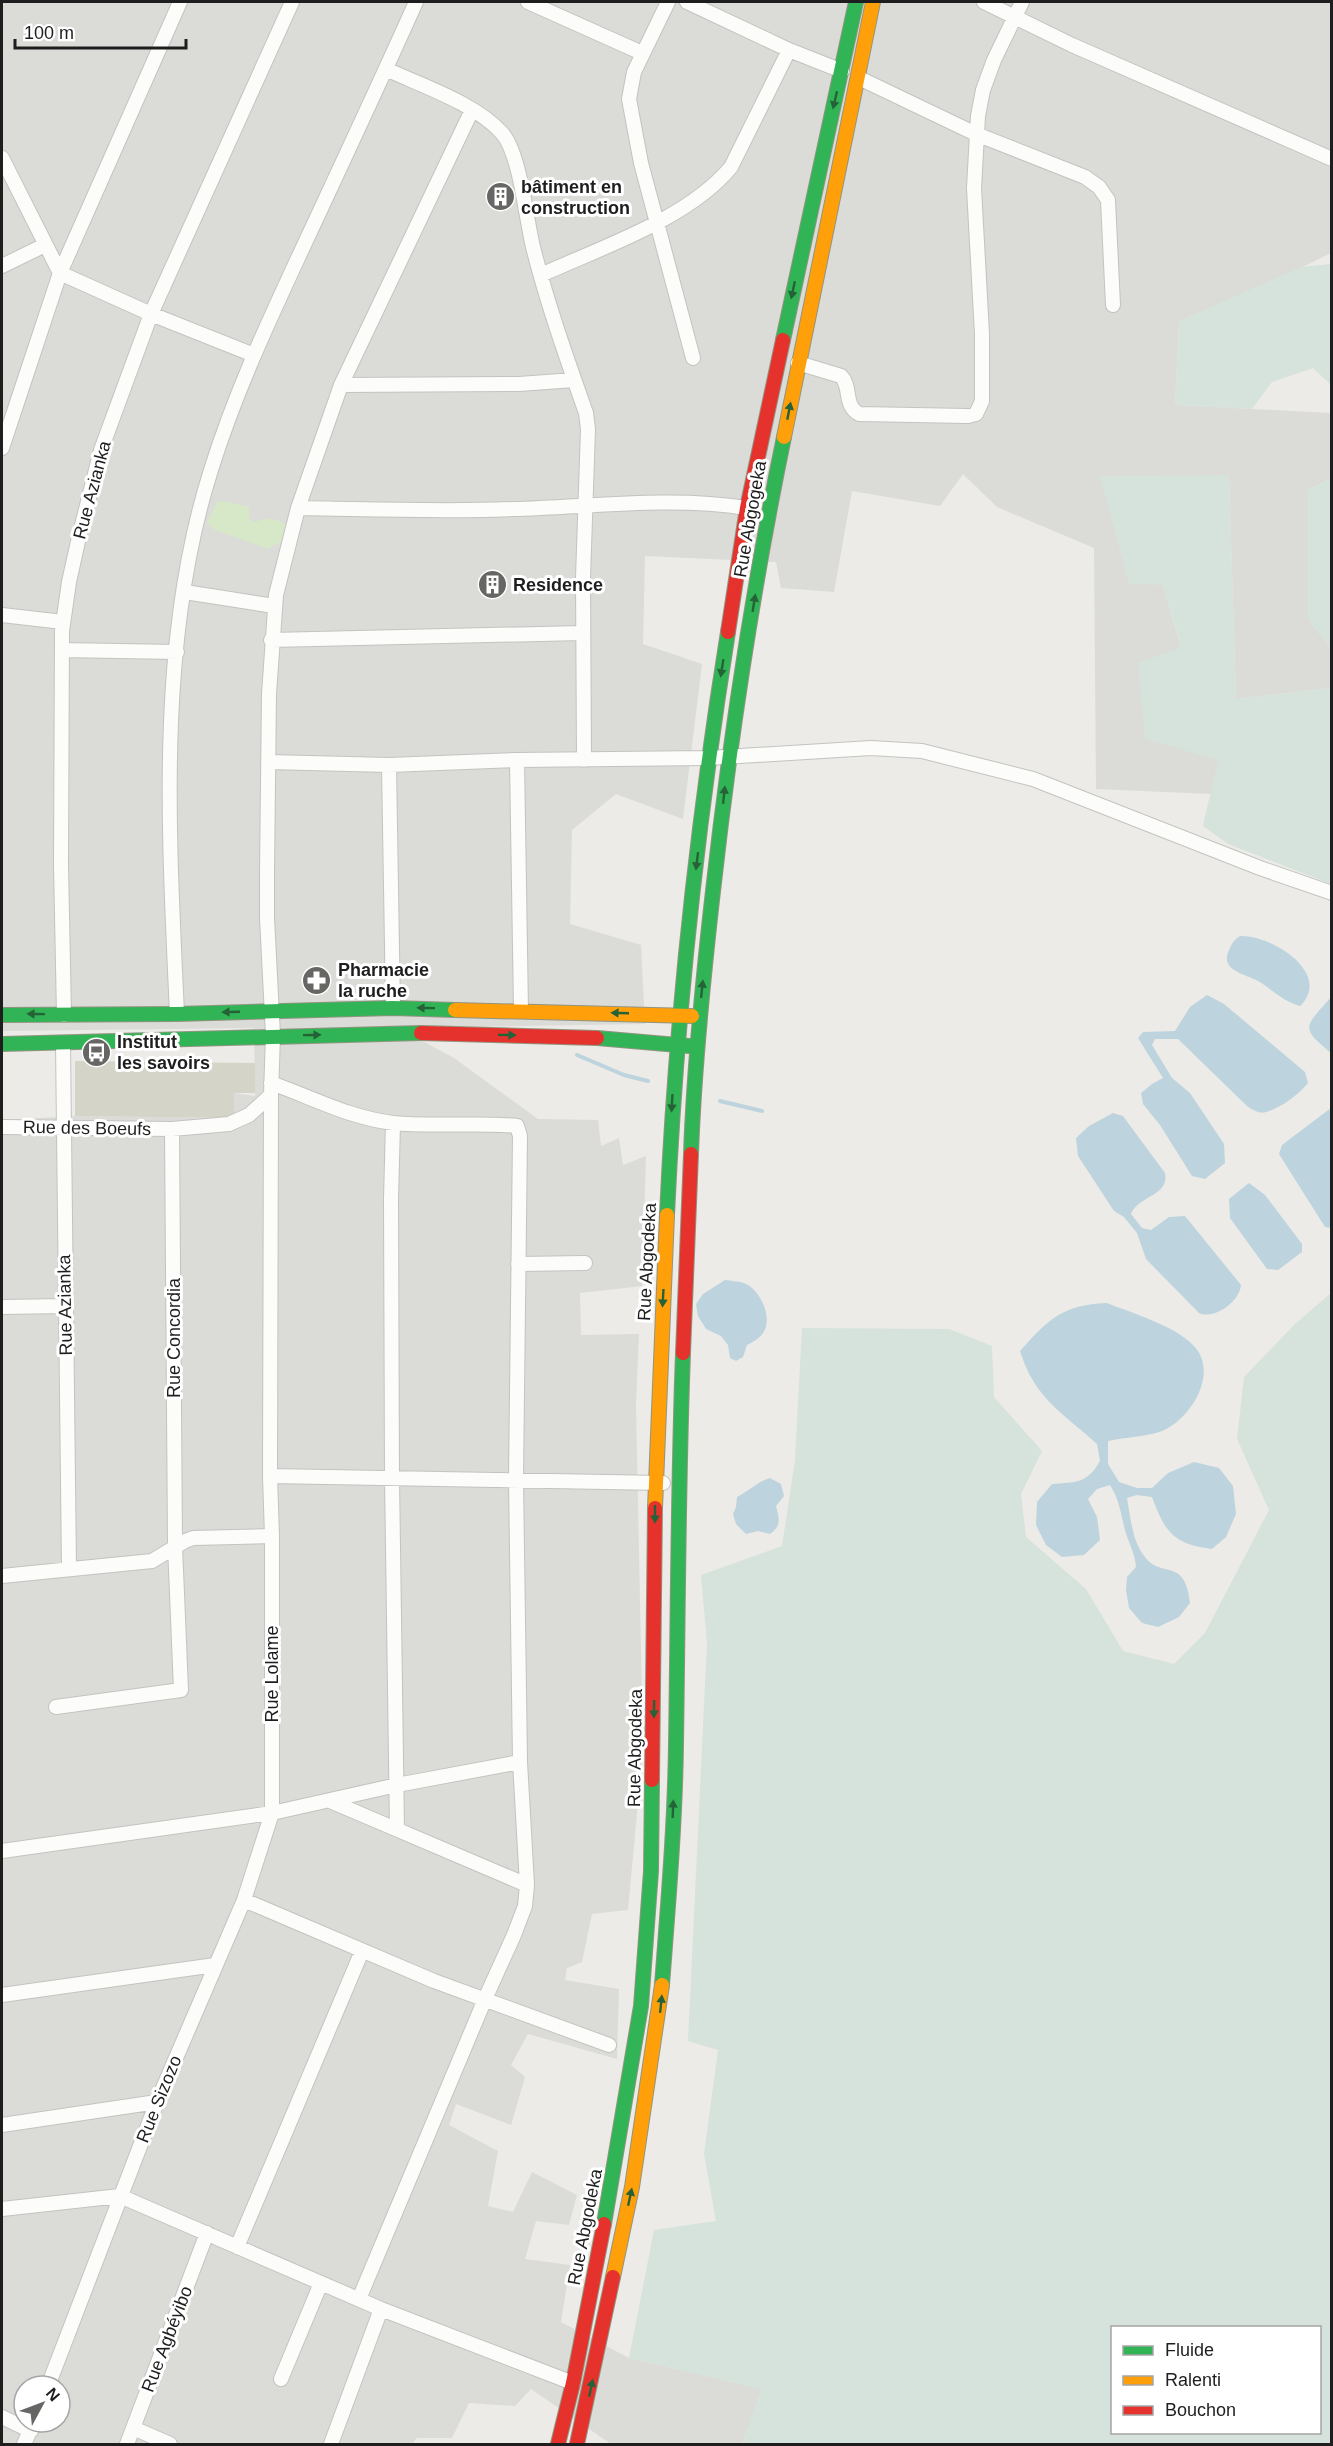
<svg xmlns="http://www.w3.org/2000/svg" width="1333" height="2446" font-family="Helvetica,sans-serif">
<rect width="100%" height="100%" fill="#ecebe7"/>
<path fill="#dbdbd8" fill-rule="evenodd" d="M2,2h1329v251l-59,29 -93,39 -4,84 156,8v65l-23,12v129l23,29v40l-95,11 -7,-224 -66,110 18,63 37,112 -6,34 -116,-5 -2,-241 -97,-41 -34,-33 -23,32 -88,-15 -18,101 -53,-4 -5,-26 -131,-6 -2,88 59,20 -19,155 -67,-25 -44,36 -2,94 71,21 4,79 -247,4 56,30 84,61 60,1 3,26 18,-8 4,27 23,-9 -4,130 -62,7 1,42 58,-1 -3,71 7,344 -15,161 -36,4 -10,48 -15,6 -2,12 54,9 -2,70 -89,-25 -17,31 14,12 -14,48 -55,-21 -7,21 49,26 -10,55 25,6 19,-40 45,23 -8,30 -33,-4 -11,38 45,6 -9,57 68,36 133,31 -20,55h-131l-80,-55 -16,17 -46,-3 -17,35h-35l-5,6h-410v-1324l73,-4 158,2 1,-25 21,3 -1,-68 -252,3zM24,2386h36v36h-36z"/>
<path fill="#d4d4c9" d="M75,1061l180,2v30h-21v25l-159,-2z"/>
<path fill="#d6e8c8" d="M225,501l24,6v12l6,3c11,-5 25,-4 33,5v11l-20,11 -53,-19 -8,-7 10,-21z"/>
<path fill="#d6e2dc" fill-rule="evenodd" d="M1331,264v121l-18,-17 -41,14 -20,27 -77,-4 4,-84 122,-54z
M1229,475l7,224 95,-11v196l-103,-40 -25,-18 15,-66 -73,-21 -7,-76 43,-16 -18,-62 -34,-1 -29,-108z
M1331,478v170l-23,-29v-129z
M1331,1293v1151h-589l19,-55 -132,-31 25,-128 62,-9 -12,-67 14,-104 -30,-9 19,-398 -6,-68 81,-29 13,-86 7,-132 147,1 43,17 2,51 48,54 -21,43 5,43 60,52 37,62 51,13 31,-31 64,-123 -32,-71 7,-62 51,-53zM1112,2328h208v104h-208z"/>
<path fill="#bdd3dd" d="M1240,936c33,-1 93,38 60,70 -15,-4 -27,-15 -40,-24 -14,-8 -41,-11 -31,-32 3,-7 5,-10 11,-14z
M1207,995l17,9 81,68 3,11c-10,12 -27,25 -42,29 -7,2 -13,-2 -19,-6l-69,-67h-23l-3,6 20,33 18,15 34,51 1,19 -20,16 -13,-3 -32,-51 -17,-21 -2,-11 11,-9 11,-6 -25,-40 5,-6 32,-1 15,-24z
M1331,997v56c-33,-27 -25,-26 0,-56z
M1331,1108v120l-6,-1 -46,-73 3,-9z
M1113,1113l10,3 42,57c5,23 -27,23 -34,41l11,14 9,2 18,-13 16,-1 56,69c-1,16 -26,35 -42,28l-53,-54 -9,-26 -13,-16 -10,-6 -36,-55 -2,-18 13,-12z
M1249,1183l16,12 37,49v8l-24,18 -11,-1 -37,-51 -1,-19z
M725,1280c6,1 13,1 19,3 14,5 26,29 22,43 -2,10 -11,15 -19,19l-4,12 -7,4 -6,-3 -2,-13 -7,-9 -15,-7 -8,-13 -2,-12 7,-10z
M1107,1303c25,10 68,23 86,42 27,27 -2,74 -31,86 -16,6 -37,6 -54,10v23l11,18 18,6h15l16,-15 26,-11 25,6 14,18 3,28 -10,23 -14,12c-39,-5 -47,-17 -60,-52l-15,-2 -10,3c3,17 5,40 15,55 18,29 43,1 48,50l-11,14 -21,10 -16,-4 -13,-15 -3,-18 1,-13 9,-10c-1,-15 -9,-27 -12,-41 -4,-16 -5,-27 -14,-41l-13,4 -9,10 9,18 3,23 -16,15 -22,2 -16,-12 -10,-20 1,-23 15,-18c24,-2 35,0 48,-23l-3,-17c-35,-32 -62,-45 -77,-93 29,-32 42,-46 87,-48z
M770,1478l11,6 3,12 -8,10c3,12 6,20 -6,28l-12,-3 -12,3 -10,-10 -3,-10 3,-7 1,-10c12,-6 20,-15 33,-19z"/>
<g fill="none" stroke-linecap="round" stroke-linejoin="round">
<path stroke="#bdd3dd" stroke-width="4" d="M577,1055l47,20 24,6
M720,1101l42,10"/>
<defs>
<path id="street" d="M528,2l114,51
M668,2l-34,70 -5,27 12,64 52,195
M687,2l102,48 53,21
M984,2l88,43 260,114
M386,69c36,17 89,34 116,64 18,20 24,86 31,114 14,56 34,112 53,166l2,16 -5,149 1,182
M859,78l117,56 109,43 14,10 9,13 5,105
M2,158l58,115 91,41 103,41
M2,266l43,-21
M541,275c61,-28 147,-56 190,-108l58,-117
M798,363l43,13c11,11 2,29 18,38l109,2 8,-2 6,-13v-67l-8,-146 4,-72 5,-26 11,-30 28,-58
M341,385l178,-1 55,-4
M2,448l58,-175 120,-271
M298,508c71,1 144,4 215,1 77,-2 158,-13 234,-1
M185,592l89,14
M2,615l61,7
M271,640l311,-7
M62,650l115,2
M517,760l4,250
M269,762l120,3 128,-5 191,-2 163,-10 51,3 111,28 227,89 72,25
M389,765l4,243
M177,1014c-8,-179 -21,-371 34,-544 23,-74 55,-143 87,-212 40,-86 80,-171 118,-256
M64,1015l-3,-150 1,-234 7,-49 10,-45 22,-87 50,-136 141,-312
M63,1043l6,525
M271,1083c40,14 79,35 122,40 41,4 83,-1 124,3l3,10 -4,343 4,283 7,123 -2,21 -11,29 -29,64 -126,300
M393,1123l-2,76 1,278 5,352
M2,1127l170,2 57,-5 20,-9 22,-20
M518,1264l67,-1
M2,1307l63,-1
M270,1476l1,-381 2,-60 -6,-117v-45l2,-179 7,-99 22,-87 43,-123 131,-275
M2,1576l150,-15 33,-20 8,-3 79,-2 -2,-60 393,7
M56,1707l125,-17 -6,-144 -3,-417
M330,1801l197,84
M2,1851l270,-38 125,-28 123,-23
M244,1900l190,81 175,64
M2,1995l213,-30
M2,2125l155,-23
M2,2209l118,-13 261,113 192,74
M237,2247l125,-296
M281,2379l40,-96
M48,2386l109,-284 87,-202 28,-87v-277
M2,2417l29,14
M133,2428l37,16
M24,2444l10,-22
M127,2444l80,-211
M331,2444l50,-135"/>
<path id="fast" d="M783,340l73,-338
M2,1015l175,-1 216,-6 62,2
M597,1038l92,8
M2,1044l419,-11
M691,1154c3,-88 12,-175 22,-263 17,-152 40,-304 71,-454
M667,1215c9,-196 30,-390 61,-583
M662,1985c6,-80 13,-160 14,-241 2,-130 2,-260 7,-391
M604,2224l37,-218 10,-135 1,-91"/>
<path id="slow" d="M784,437l89,-435
M455,1010l237,6
M655,1508l12,-293
M613,2277l19,-90 30,-202"/>
<path id="jam" d="M728,632l19,-124 36,-168
M421,1033l176,5
M683,1353l8,-199
M652,1780l3,-272
M558,2444l15,-61 31,-159
M577,2444l36,-167"/>
</defs>
<use href="#street" stroke="#c3c3c1" stroke-width="16"/>
<use href="#fast" stroke="#919581" stroke-width="16"/>
<use href="#slow" stroke="#919581" stroke-width="16"/>
<use href="#jam" stroke="#919581" stroke-width="16"/>
<use href="#street" stroke="#fcfcfb" stroke-width="14"/>
<use href="#fast" stroke="#30b455" stroke-width="14"/>
<use href="#slow" stroke="#ff9f0a" stroke-width="14"/>
<use href="#jam" stroke="#e5322d" stroke-width="14"/>
</g>
<defs><path id="oneway-solid" d="M-6-.8H1V-3.2L6.5 0L1 3.2V.8H-6Z" transform="scale(1.5)"/></defs>
<g fill="#266237">
<use href="#oneway-solid" transform="translate(835 100) rotate(103)"/>
<use href="#oneway-solid" transform="translate(793 290) rotate(102)"/>
<use href="#oneway-solid" transform="translate(789 411) rotate(-79)"/>
<use href="#oneway-solid" transform="translate(754 603) rotate(-81)"/>
<use href="#oneway-solid" transform="translate(722 668) rotate(99)"/>
<use href="#oneway-solid" transform="translate(724 795) rotate(-84)"/>
<use href="#oneway-solid" transform="translate(697 861) rotate(97)"/>
<use href="#oneway-solid" transform="translate(702 989) rotate(-84)"/>
<use href="#oneway-solid" transform="translate(426 1008) rotate(-179)"/>
<use href="#oneway-solid" transform="translate(231 1012) rotate(178)"/>
<use href="#oneway-solid" transform="translate(620 1013) rotate(-178)"/>
<use href="#oneway-solid" transform="translate(36 1014) rotate(-179)"/>
<use href="#oneway-solid" transform="translate(312 1035) rotate(-1)"/>
<use href="#oneway-solid" transform="translate(507 1035) rotate(1)"/>
<use href="#oneway-solid" transform="translate(672 1103) rotate(93)"/>
<use href="#oneway-solid" transform="translate(663 1298) rotate(93)"/>
<use href="#oneway-solid" transform="translate(655 1514) rotate(90)"/>
<use href="#oneway-solid" transform="translate(654 1709) rotate(91)"/>
<use href="#oneway-solid" transform="translate(673 1809) rotate(-88)"/>
<use href="#oneway-solid" transform="translate(661 2004) rotate(-84)"/>
<use href="#oneway-solid" transform="translate(630 2197) rotate(-78)"/>
<use href="#oneway-solid" transform="translate(591 2388) rotate(-78)"/>
</g>
<defs>
<symbol id="building-disc" viewBox="-11 -11 22 22"><circle r="9.5" fill="#666664" stroke="#fff"/><path d="M-4-6H4V6H1V3H-1V6H-4ZM-2.5-4.3h1.7v1.8h-1.7ZM.8-4.3h1.7v1.8H.8ZM-2.5-1h1.7V.8h-1.7ZM.8-1h1.7V.8H.8Z" fill="#fff"/></symbol>
<symbol id="pharmacy-disc" viewBox="-11 -11 22 22"><circle r="9.5" fill="#666664" stroke="#fff"/><path d="M-2-6h4v4h4v4h-4v4h-4v-4h-4v-4h4Z" fill="#fff"/></symbol>
<symbol id="bus-disc" viewBox="-11 -11 22 22"><circle r="9.5" fill="#666664" stroke="#fff"/><path d="M-5-6H5V4H4V6H2V4H-2V6H-4V4H-5ZM-3.5-4V0h7V-4ZM-3.5 1.2v1.5H-2V1.2ZM2 1.2v1.5H3.5V1.2Z" fill="#fff"/></symbol>
</defs>
<g fill-rule="evenodd">
<use href="#building-disc" x="484" y="180" width="33" height="33"/>
<use href="#building-disc" x="476" y="568" width="33" height="33"/>
<use href="#pharmacy-disc" x="300" y="964" width="33" height="33"/>
<use href="#bus-disc" x="80" y="1036" width="33" height="33"/>
</g>
<g text-anchor="middle" dominant-baseline="central" stroke-width="6" stroke-linejoin="round" paint-order="stroke">
<g font-size="18" font-weight="bold" fill="#1e1e1e" stroke="#fff" text-anchor="start">
<text x="521" y="187">bâtiment en<tspan x="521" dy="21">construction</tspan></text>
<text x="513" y="585">Residence</text>
<text x="338" y="970">Pharmacie<tspan x="338" dy="21">la ruche</tspan></text>
<text x="117" y="1042">Institut<tspan x="117" dy="21">les savoirs</tspan></text>
</g>
<g font-size="18" fill="#1e1e1e" stroke="#fff">
<text transform="translate(92 490) rotate(-75)">Rue Azianka</text>
<text transform="translate(750 519) rotate(-80)">Rue Abgogeka</text>
<text transform="translate(87 1128) rotate(1)">Rue des Boeufs</text>
<text transform="translate(647 1262) rotate(-87)">Rue Abgodeka</text>
<text transform="translate(65 1305) rotate(-91)">Rue Azianka</text>
<text transform="translate(174 1338) rotate(-90)">Rue Concordia</text>
<text transform="translate(272 1674) rotate(-90)">Rue Lolame</text>
<text transform="translate(635 1748) rotate(-89)">Rue Abgodeka</text>
<text transform="translate(159 2099) rotate(-68)">Rue Sizozo</text>
<text transform="translate(585 2227) rotate(-79)">Rue Abgodeka</text>
<text transform="translate(167 2339) rotate(-69)">Rue Agbéyibo</text>
</g>
</g>
<rect width="1333" height="2446" fill="none" stroke="#1e1e1e" stroke-width="6"/>
<rect x="1111" y="2326" width="210" height="108" fill="#ffffff" stroke="#a5a5a5" stroke-width="1.5"/>
<rect x="1123" y="2346" width="30" height="9" fill="#30b455" stroke="#a5a5a5" stroke-width="1.5"/>
<text x="1165" y="2356" font-size="18" fill="#1e1e1e">Fluide</text>
<rect x="1123" y="2376" width="30" height="9" fill="#ff9f0a" stroke="#a5a5a5" stroke-width="1.5"/>
<text x="1165" y="2386" font-size="18" fill="#1e1e1e">Ralenti</text>
<rect x="1123" y="2406" width="30" height="9" fill="#e5322d" stroke="#a5a5a5" stroke-width="1.5"/>
<text x="1165" y="2416" font-size="18" fill="#1e1e1e">Bouchon</text>
<g transform="translate(42 2404) rotate(49)"><circle r="28" fill="#ffffff" stroke="#a5a5a5" stroke-width="1.5"/>
<path d="M0-4.5L10 22L0 15L-10 22Z" fill="#666664"/>
<text y="-9" font-size="16" font-weight="bold" text-anchor="middle" fill="#1e1e1e">N</text>
</g>
<path d="M15 39v9h171v-9" fill="none" stroke="#1e1e1e" stroke-width="3"/>
<text x="24" y="39" font-size="18" fill="#1e1e1e" stroke="#ffffff" stroke-width="4.5" paint-order="stroke">100 m</text>
</svg>
